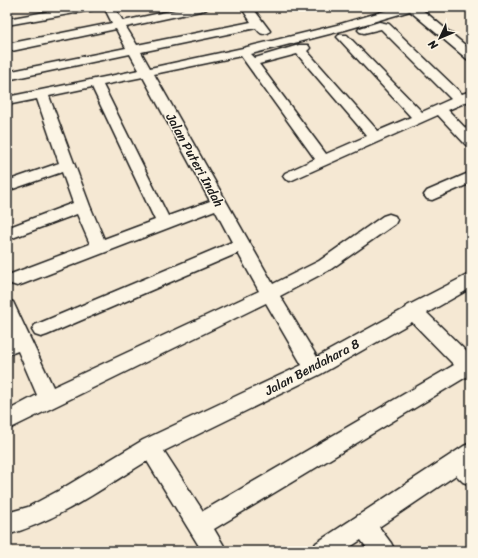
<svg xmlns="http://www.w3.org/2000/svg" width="478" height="558" font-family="Sriracha,sans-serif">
<rect width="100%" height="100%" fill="#f5e8d3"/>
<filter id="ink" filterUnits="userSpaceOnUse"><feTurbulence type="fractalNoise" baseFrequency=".025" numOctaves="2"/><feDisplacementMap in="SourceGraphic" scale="8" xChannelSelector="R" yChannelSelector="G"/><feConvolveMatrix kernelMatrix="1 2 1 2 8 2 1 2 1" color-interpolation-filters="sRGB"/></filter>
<g filter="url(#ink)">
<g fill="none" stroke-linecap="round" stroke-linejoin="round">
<defs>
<path id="minor" d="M73,7h24l-5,3 -85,15v-6z
M104,7h10l9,14 66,-14h21l-5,3 -79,17 11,18 114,-23 -10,-15h11l18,24 -2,2c-7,2 -8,0 -12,-5l-115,24 9,16 93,-20 94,-23 61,-18h21l52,43v10l-4,-1 -57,-48 -65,19 -94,24 4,4 44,-13h9l2,3 -3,3 71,80 33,-14 -72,-78 -2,-2 2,-2h8l75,77 29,-13 -70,-70 -17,4 -4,-1 -2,-2 2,-2 19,-6 10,2 73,70 9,-3v9l-23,10 23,24v12l-5,-1 -28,-30 -148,66 -5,-2 -2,-3 2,-3 30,-14 -74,-103 -87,18 119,210 46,-23 64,-45 6,-2 6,2 2,4 -2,4 -64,45 -51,27 37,61 89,-49 1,-2 64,-33v15l-44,25 44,43v22l-5,-1 -252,152 13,22h-25l-55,-90c-46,28 -88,59 -140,74v-22l21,-6 30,-16 85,-51 159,-75 -36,-62 -259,127v-19l30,-16 -19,-44 -11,4v-16l4,-2 -4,-10v-27l6,2 40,85 206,-96 -21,-38 -191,82 -6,2 -6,-2 -3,-5 3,-5 197,-83 -17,-32 -192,74 -6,2 -6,-2 -3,-5 3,-5 79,-30 -13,-30 -70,26v-12l66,-25 -11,-31 -55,19v-10l52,-18 -22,-64 -30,6v-8l132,-27 -9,-16 -123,26v-8l119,-24 -10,-19 -109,23v-8l105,-21zM297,54l70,82 -41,18 -67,-90zM143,77l67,124 -42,15 -65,-131zM92,87l63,133 -51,19 -14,-33 -41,-110zM412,322l42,43 -251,146 -39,-60 157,-77z
M471,172v11l-39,17 -5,-1 -3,-4 3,-4z
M471,443v42l-8,-3 -7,-7 -77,52 12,16 4,8h-26l-8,-11 -17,11h-32l4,-8 148,-97z"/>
</defs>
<use href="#minor" stroke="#1c1c1c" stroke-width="3"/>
<use href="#minor" fill="#fcf5e5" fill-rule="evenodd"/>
</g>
</g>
<g text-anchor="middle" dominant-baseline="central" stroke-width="3" stroke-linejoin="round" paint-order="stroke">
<g font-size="13" fill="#1c1c1c" stroke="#fcf5e5">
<text transform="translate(195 160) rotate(61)">Jalan Puteri Indah</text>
<text transform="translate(312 367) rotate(-28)">Jalan Bendahara 8</text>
</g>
</g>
<rect width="478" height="558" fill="none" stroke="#fcf5e5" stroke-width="24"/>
<rect x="12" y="12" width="454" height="534" fill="none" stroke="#1c1c1c" stroke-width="1.5" filter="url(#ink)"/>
<g transform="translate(440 38) rotate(226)" stroke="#fcf5e5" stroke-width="3" paint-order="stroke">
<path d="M0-3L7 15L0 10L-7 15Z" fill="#1c1c1c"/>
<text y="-6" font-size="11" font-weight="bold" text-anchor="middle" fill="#1c1c1c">N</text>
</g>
</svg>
